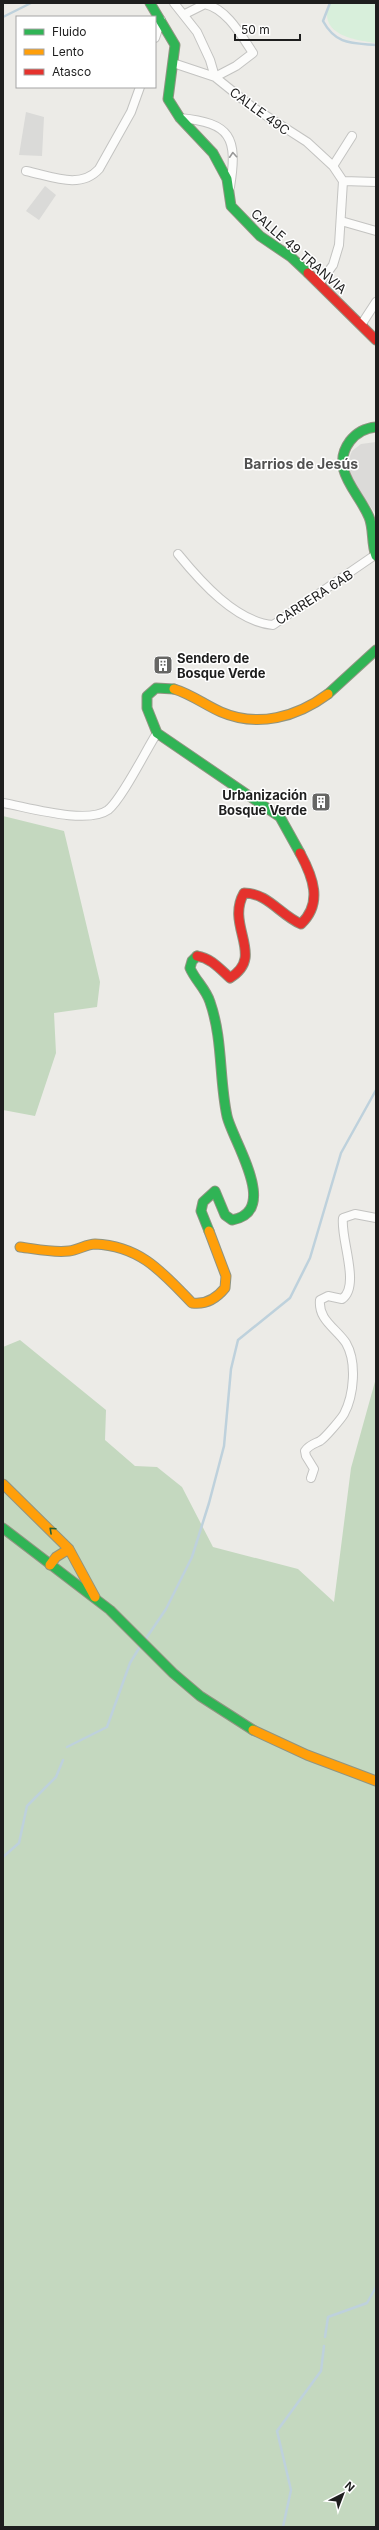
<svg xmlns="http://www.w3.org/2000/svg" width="379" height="2530" font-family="Inter,sans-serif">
<rect width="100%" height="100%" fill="#ecebe7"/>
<path fill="#dbdad8" d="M376,442v72l-26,-35 -4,-13 6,-15 9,-7z"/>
<path fill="#dadad8" d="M26,112l18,5 -2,39 -23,-1z
M45,186l11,9 -17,25 -13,-9z"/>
<path fill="#c4d8bf" d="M3,816l61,15 36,151 -3,25 -43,6 2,40 -21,63 -32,-6z
M20,1340l86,70 -1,30 30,26 22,1 25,20 31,60 85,22 36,33 17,-134 25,-90v1149h-373v-1180z"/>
<path fill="#d8efdb" d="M329,3h47v40c-22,-3 -58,-8 -47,-40z"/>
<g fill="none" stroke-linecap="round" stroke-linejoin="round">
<path stroke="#bed1dc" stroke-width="2.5" d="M330,3l-7,18c13,24 29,22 53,24
M3,17l28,-14
M145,1640l21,-31 26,-52 17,-54 15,-57 7,-77 7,-29 52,-42 20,-40 31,-105 35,-63
M67,1747l40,-20 23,-64 11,-18
M3,1857l16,-14 8,-37 29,-29 7,-17
M325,2337l3,-20 39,-14 9,-16
M283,2527l8,-37 -14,-59 44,-60 3,-25"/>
<defs>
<path id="street" d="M174,3l23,29 13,28 5,17 36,29 56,36 26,24 10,15 33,1
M155,38l6,-18
M173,63l42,14 21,-11 17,-13c-12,-18 -26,-44 -48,-49l-20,10
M180,118c51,5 58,19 50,69
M333,166l19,-30
M26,171c25,5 54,19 73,-2l32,-57 9,-25
M341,221l35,10
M319,284l14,-19 6,-20 4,-64
M361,325l15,-23
M178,554c22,27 58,68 95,71l102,-70
M3,803c24,4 84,22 105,7 14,-11 38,-60 49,-77
M311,1478l3,-9 -8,-13 -1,-5c4,-6 9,-7 15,-10 5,-3 21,-22 24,-27 10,-19 13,-52 2,-71 -10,-15 -28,-23 -26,-43l8,-4 14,3c19,-13 -2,-61 1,-81l12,-4 21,4"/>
<path id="fast" d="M150,3l25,42 -7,54 12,19 33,35 14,26 4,27 29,30 31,21 17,16
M376,427c-11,1 -19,5 -26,14 -21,28 8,50 19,76 5,12 2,26 7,39
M174,689l-18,-1 -9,8v12l10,25 123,84 20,36
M328,694l48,-44
M197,956l-5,5 -2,7c5,12 16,21 20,34 13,37 9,77 17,114 5,24 54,95 5,104l-7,-5 -10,-24 -12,11 -2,9 8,20
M3,1528l107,82 63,63 27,23 53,34"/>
<path id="slow" d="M174,689c17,5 31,16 47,23 37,16 76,5 107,-18
M20,1247c16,2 33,6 49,4 9,-1 18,-7 26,-7 46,2 68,29 97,59 14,2 24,-4 33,-15l1,-12 -17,-45
M3,1484l66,65 26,48
M50,1565l6,-8 13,-8
M253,1730l54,25 69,26"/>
<path id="jam" d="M308,273l68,67
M197,956c14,2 23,13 33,22 36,-22 -5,-52 14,-85 24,0 36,22 57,31 22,-21 12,-47 -1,-71"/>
</defs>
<use href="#street" stroke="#c3c3c1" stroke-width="10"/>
<use href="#fast" stroke="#909481" stroke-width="11"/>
<use href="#slow" stroke="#909481" stroke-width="11"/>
<use href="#jam" stroke="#909481" stroke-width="11"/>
<use href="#street" stroke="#fcfcfb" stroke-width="8"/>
<use href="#fast" stroke="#30b455" stroke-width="9"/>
<use href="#slow" stroke="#ff9f0a" stroke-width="9"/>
<use href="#jam" stroke="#e5322d" stroke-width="9"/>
</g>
<defs><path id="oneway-chevron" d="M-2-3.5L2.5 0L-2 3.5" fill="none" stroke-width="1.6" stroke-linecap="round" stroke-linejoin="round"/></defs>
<use stroke="#989898" href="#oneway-chevron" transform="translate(233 155) rotate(-94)"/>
<use stroke="#266237" href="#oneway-chevron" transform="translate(52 1530) rotate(-137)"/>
<defs>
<symbol id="building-square" viewBox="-11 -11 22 22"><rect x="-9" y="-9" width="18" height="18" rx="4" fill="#666664" stroke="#fff"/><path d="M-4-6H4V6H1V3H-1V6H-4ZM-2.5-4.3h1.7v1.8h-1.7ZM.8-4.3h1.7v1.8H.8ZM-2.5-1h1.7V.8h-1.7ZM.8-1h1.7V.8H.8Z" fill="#fff"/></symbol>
</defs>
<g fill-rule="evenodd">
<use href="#building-square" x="152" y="654" width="22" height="22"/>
<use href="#building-square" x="310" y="791" width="22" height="22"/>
</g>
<g text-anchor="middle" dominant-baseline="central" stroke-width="3" stroke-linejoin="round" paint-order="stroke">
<g font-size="13" fill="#1e1e1e" stroke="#fff">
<text transform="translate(260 111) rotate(36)">CALLE 49C</text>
<text transform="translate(299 251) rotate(41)">CALLE 49 TRANVIA</text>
<text transform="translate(314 597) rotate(-33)">CARRERA 6AB</text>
</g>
<g font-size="13" font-weight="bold" fill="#1e1e1e" stroke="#fff" text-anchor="start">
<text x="177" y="658">Sendero de<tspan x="177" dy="15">Bosque Verde</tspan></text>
<text x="307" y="795" text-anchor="end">Urbanización<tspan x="307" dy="15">Bosque Verde</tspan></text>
</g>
<g font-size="14" font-weight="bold" fill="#515151" stroke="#fff">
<text x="301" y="463">Barrios de Jesús</text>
</g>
</g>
<rect width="379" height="2530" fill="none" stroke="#1e1e1e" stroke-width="8"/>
<rect x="16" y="16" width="140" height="72" fill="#ffffff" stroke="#a5a5a5"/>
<rect x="24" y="29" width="20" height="6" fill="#30b455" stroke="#a5a5a5"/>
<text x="52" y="36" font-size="12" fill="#1e1e1e">Fluido</text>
<rect x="24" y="49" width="20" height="6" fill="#ff9f0a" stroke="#a5a5a5"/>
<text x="52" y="56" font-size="12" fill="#1e1e1e">Lento</text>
<rect x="24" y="69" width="20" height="6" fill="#e5322d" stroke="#a5a5a5"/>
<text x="52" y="76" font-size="12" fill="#1e1e1e">Atasco</text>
<g transform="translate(343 2494) rotate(42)" stroke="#ffffff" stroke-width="3" paint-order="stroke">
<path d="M0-3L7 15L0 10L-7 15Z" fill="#1e1e1e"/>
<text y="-6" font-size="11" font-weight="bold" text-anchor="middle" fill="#1e1e1e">N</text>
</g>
<path d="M235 34v6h65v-6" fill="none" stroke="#1e1e1e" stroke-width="2"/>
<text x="241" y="34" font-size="12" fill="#1e1e1e" stroke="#ffffff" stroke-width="3" paint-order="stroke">50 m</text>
</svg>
